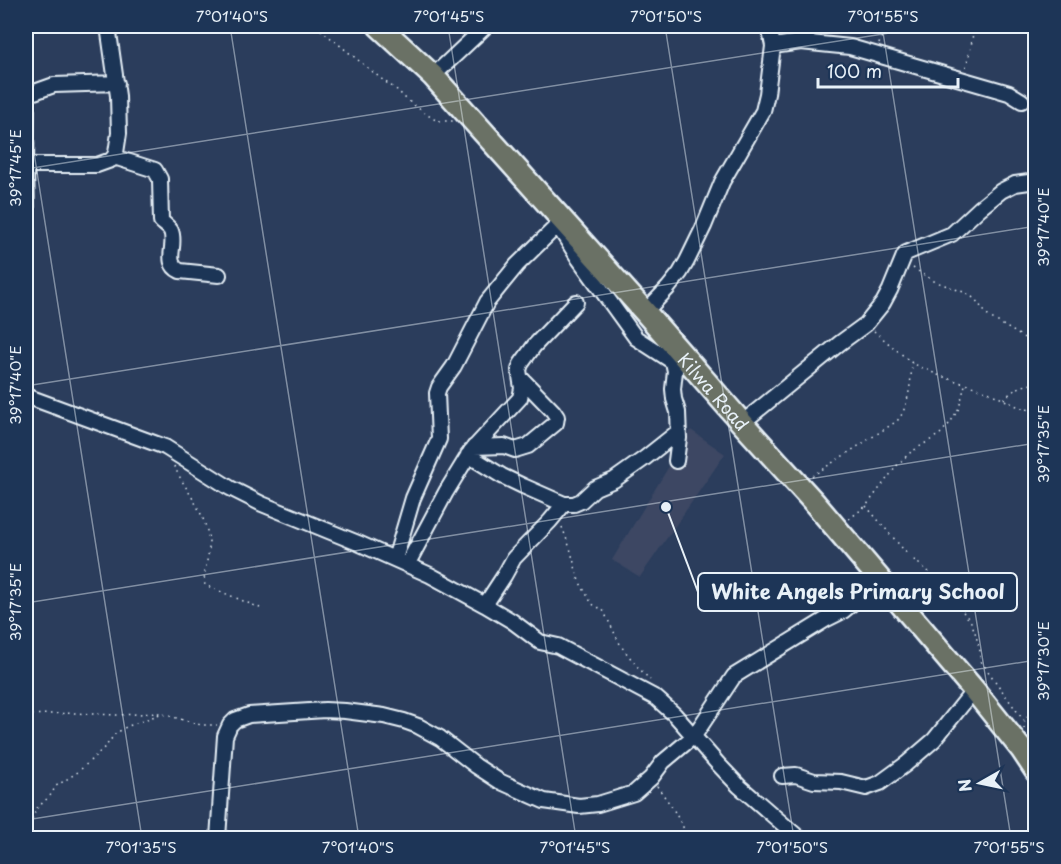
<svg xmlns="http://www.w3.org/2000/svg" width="1061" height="864" font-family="'Playpen Sans',sans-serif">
<rect width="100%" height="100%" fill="#2b3d5c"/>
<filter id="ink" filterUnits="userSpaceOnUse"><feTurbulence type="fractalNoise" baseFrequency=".0167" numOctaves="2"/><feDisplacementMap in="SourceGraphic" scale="12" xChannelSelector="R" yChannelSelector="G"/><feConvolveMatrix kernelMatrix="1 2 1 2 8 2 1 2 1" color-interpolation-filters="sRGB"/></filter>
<g filter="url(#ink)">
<path fill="#3c4763" d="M691,430l34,24 -85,123 -28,-17z"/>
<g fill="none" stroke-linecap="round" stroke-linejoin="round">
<defs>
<path id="minor" d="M773,46l28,-4 49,5 159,46 13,8
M433,76l53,-50
M26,95l28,-10 63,-2
M114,157l41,13 5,9 1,42c3,3 8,6 10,10 6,14 -8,32 9,40l39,4
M26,165h71l14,-5 3,-3 2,-4 3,-20 -1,-37 -10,-70
M560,229l19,30 57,79 37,24 2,9 -2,18 1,10 4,13 1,26 -3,23
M26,231l1,-16 -1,-50 1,-70
M645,312l23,-24 12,-15 7,-12 17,-35 18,-44 41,-71 4,-17 6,-48 -4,-20
M26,396l139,51 65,41 32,16 96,39 72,32 55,30 27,16 28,21 18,4 98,52 19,17 43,49 21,22 60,52
M742,423l98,-80 26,-19 17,-21 7,-13 14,-34 2,-3 46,-19 28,-26 21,-17 14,-7 21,-3
M474,447l30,-1 11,4 13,-4 28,-23 1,-6 -4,-6 -32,-33
M468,455l34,21 21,10 41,18h10l7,-3 14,-13 19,-8 31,-22 34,-27
M395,559l18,-61 26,-59 -2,-46 2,-6 15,-21 33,-64 30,-37 46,-45
M407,565l39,-73 25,-41 49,-53 2,-10 -3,-18 2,-6 13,-18 42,-44
M485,605l19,-29 10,-18 36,-37 14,-17
M782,776l14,-1 18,6 27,1 25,6 14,-5 26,-19 28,-24 40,-50
M218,838l7,-102 5,-11 5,-5 14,-5 76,-5 20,1 39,5 20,5 14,5 22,12 36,28 23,15 45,20 35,5 19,-2 36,-11 17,-15 12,-16 31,-26 40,-60 91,-56 18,-9 18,-15 22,-11"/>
<g id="highway">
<path id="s1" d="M379,26l54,50 212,236 97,111 71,78 161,189 48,60 14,21"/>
</g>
</defs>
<use href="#minor" stroke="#e8f1f8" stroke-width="18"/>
<use href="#highway" stroke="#e8f1f8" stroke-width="26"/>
<path stroke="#e8f1f8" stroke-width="1.5" stroke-dasharray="1.5 4.5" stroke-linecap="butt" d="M316,26l68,55 13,9 10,10 25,18 6,3h15
M879,44l7,-18
M966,67l5,-20 3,-21
M913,268l21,13 32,12 9,6 13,17 48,29
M874,331l38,32 26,12 48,16 35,17 15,3
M1004,399c9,-9 18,-15 32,-15
M174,466c12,25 33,48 35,77 1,14 -7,29 -4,42l55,23
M812,476l85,-55c12,-13 14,-41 15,-58
M866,506l43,50 20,16 35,41 7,9 4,10 5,19v9l44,61
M849,519l17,-13 33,-43 12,-11 29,-18 10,-11 9,-15 6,-23
M562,527l8,21 9,33 13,23 11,6 18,36 15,19 14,15
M26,715l47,-2 43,2 43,-2 42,12h16
M1024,729l1,-9 11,-20
M657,786l15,21 17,31
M26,836l6,-14 4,-13 14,-13 6,-10 22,-14 28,-26 9,-12 11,-7 34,-13"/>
<use href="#minor" stroke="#1d3557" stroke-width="14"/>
<use href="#highway" stroke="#6b7165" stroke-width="21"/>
</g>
</g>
<path fill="none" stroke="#e8f1f8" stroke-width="1.5" stroke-opacity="0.45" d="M230,26l129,812M448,26l128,812M665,26l129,812M882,26l129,812M26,102l116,736M26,169l908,-143M26,386l1010,-160M26,603l1010,-160M26,820l1010,-160"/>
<g text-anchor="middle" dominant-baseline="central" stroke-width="4.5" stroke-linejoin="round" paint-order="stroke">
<g font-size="18" fill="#e8f1f8" stroke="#1d3557">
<text stroke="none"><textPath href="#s1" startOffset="496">Kilwa Road</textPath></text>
</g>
</g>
<path fill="none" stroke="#e8f1f8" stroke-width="2" d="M666 507L698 592"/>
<circle fill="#e8f1f8" stroke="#1d3557" stroke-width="2" cx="666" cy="507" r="6"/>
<rect fill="#1d3557" stroke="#e8f1f8" stroke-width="2" x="698" y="573" width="319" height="38" rx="6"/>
<g font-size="20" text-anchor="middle" font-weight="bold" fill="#e8f1f8">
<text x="858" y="599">White Angels Primary School</text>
</g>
<rect width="1061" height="864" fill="none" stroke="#1d3557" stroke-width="66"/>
<g transform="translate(980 783) rotate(261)" stroke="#1d3557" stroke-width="4.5" paint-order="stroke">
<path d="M0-4.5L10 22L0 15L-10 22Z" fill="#e8f1f8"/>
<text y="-9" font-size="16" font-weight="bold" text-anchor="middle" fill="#e8f1f8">N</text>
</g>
<path d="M818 78v9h140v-9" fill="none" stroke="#e8f1f8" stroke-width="3"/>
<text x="827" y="78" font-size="18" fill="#e8f1f8" stroke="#1d3557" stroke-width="4.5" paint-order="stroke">100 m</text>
<rect x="33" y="33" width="995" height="798" fill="none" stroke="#e8f1f8" stroke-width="2"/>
<g font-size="15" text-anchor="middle" fill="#e8f1f8">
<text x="232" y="22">7°01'40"S</text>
<text x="449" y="22">7°01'45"S</text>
<text x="666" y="22">7°01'50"S</text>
<text x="883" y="22">7°01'55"S</text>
<text transform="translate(16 168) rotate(-90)" y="5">39°17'45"E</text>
<text transform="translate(1044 227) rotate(-90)" y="5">39°17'40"E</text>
<text transform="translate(16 385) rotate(-90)" y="5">39°17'40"E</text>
<text transform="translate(1044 444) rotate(-90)" y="5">39°17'35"E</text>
<text transform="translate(16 602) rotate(-90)" y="5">39°17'35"E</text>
<text transform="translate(1044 661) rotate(-90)" y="5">39°17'30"E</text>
<text x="141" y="853">7°01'35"S</text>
<text x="358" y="853">7°01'40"S</text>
<text x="575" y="853">7°01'45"S</text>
<text x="792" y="853">7°01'50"S</text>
<text x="1009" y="853">7°01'55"S</text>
</g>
</svg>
